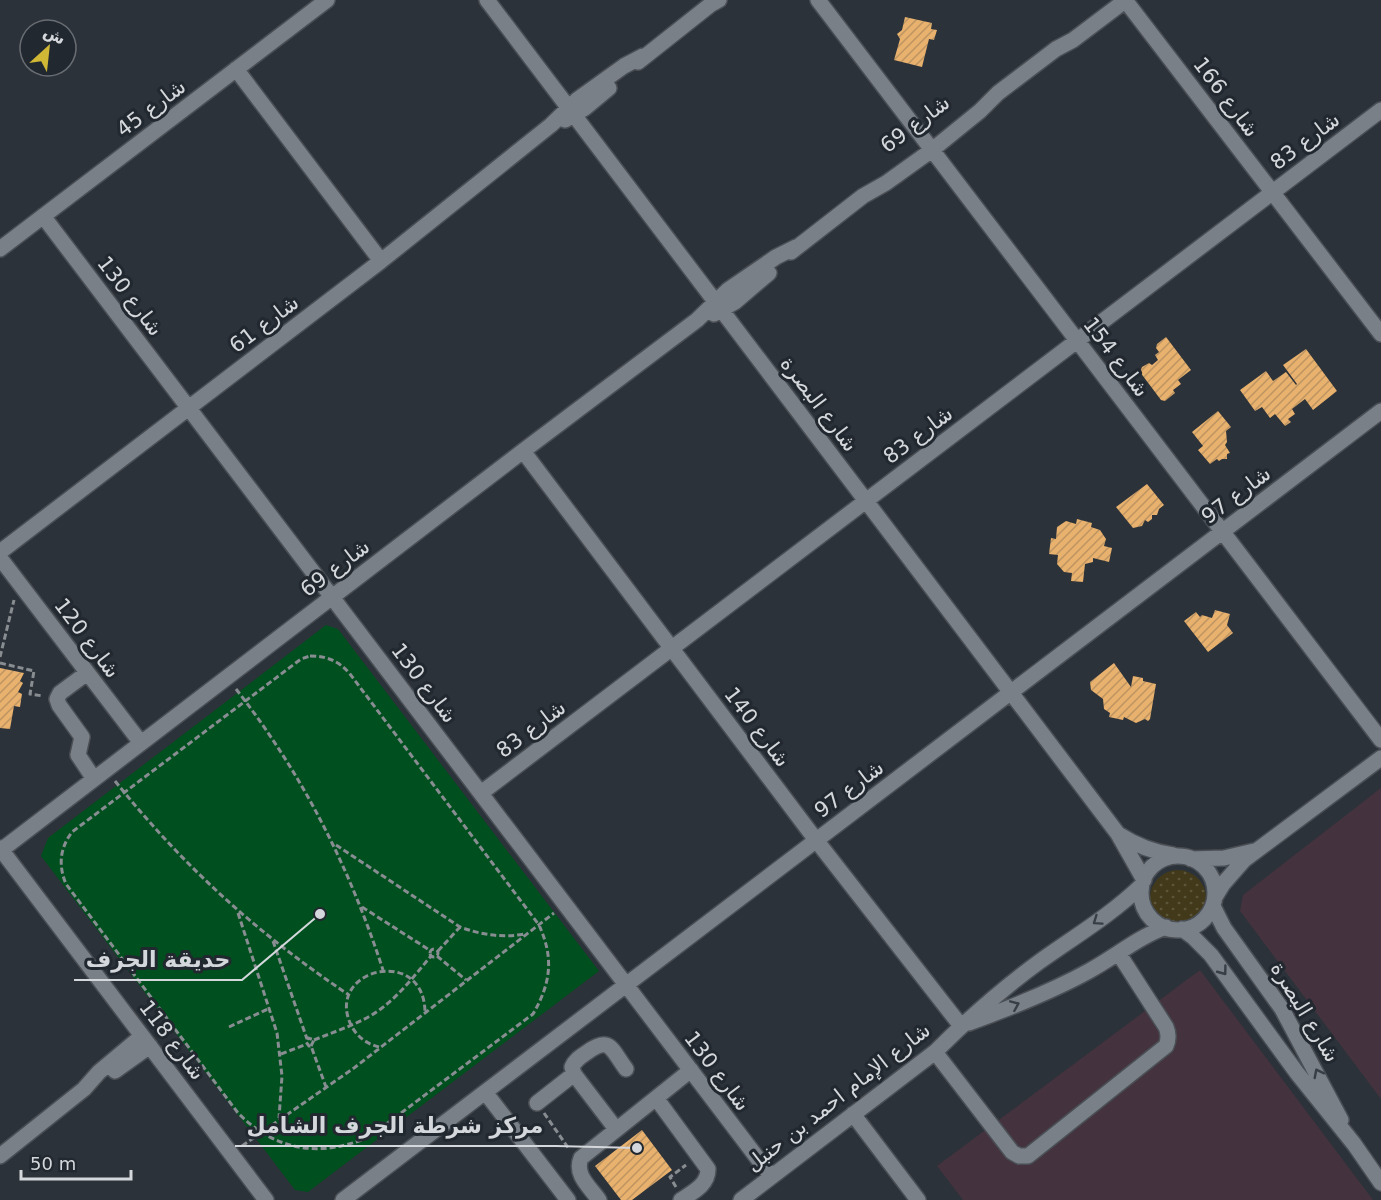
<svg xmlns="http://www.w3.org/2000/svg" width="1381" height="1200" font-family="'DejaVu Sans','Noto Sans Arabic',sans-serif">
<defs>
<pattern id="sand-dots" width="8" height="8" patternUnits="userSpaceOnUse" patternTransform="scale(1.5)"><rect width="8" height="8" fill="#413919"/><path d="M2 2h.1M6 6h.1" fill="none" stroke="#5c553a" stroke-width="1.8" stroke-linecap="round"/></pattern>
<pattern id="building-hatch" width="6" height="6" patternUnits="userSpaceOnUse" patternTransform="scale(1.5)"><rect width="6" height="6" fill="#e8b16d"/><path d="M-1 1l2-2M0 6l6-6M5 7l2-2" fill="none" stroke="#be9562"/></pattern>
</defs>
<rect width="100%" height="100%" fill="#2c3239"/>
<path fill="#44333e" d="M1381,788v311l-141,-188 3,-16z
M1200,970l173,230h-410l-26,-34z"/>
<path fill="url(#sand-dots)" d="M1150 898a28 28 0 1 1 56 0a28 28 0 1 1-56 0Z"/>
<path fill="#004f1e" d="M326,625l12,4 261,342 -291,221 -13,-2 -254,-334 7,-18z"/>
<path fill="url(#building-hatch)" d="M905,17l27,6 -1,6 6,1 -3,10 -5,-1 -7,28 -28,-7 6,-21 -3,-5 5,-4z
M1166,337l25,33 -13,10 3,4 -8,6 2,3 -10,8 -4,-1 -21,-28 2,-5 7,-4 3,2 6,-5 -3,-5 4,-3 -3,-4 1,-4z
M1306,349l31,42 -24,19 -8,-11 -13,10 3,5 -7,5 3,3 -6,4 -10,-12 -5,4 -8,-11 -7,4 -15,-21 26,-19 7,10 13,-9 10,13 1,-1 -14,-19z
M1218,411l13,16 -5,4 1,11 -2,3 5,8 -3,1v5h-5l-3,2 -2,-2 -7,5 -12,-14 5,-4 -11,-14z
M1147,484l17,21 -5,4 -2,6h-5v4l-4,3 -3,-2 -3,6 -9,2 -17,-21z
M1077,519l15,4 -1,4 9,3 6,9 -2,7 8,2 -3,14 -16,-4v4l-8,2 -2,18 -12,-1 1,-8 -8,-1 -7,-8 1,-9 -9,-1 2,-16 5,1 1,-12 9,-6 10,3z
M1215,610l15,4 -3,11 6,8 -25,19 -24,-31 12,-9 4,5 2,-2 10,3z
M1114,663l17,24 2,-11 10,2v3l13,3 -6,35 -2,2 -3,-2 -9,4 -12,-6 -1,3 -14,-3 1,-4 -6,-4 -1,-10 -12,-9 -1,-8z
M0,668l24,5 -4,8 3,2 -5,9 4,2 -2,13 -6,-1 -4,23 -10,-1z
M642,1130l30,40 -40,30h-11l-26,-34z"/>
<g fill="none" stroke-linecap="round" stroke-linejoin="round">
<defs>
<path id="minor" d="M487,0l631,834 26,46
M818,0l563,740
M1125,0l256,334
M638,62l72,-57 9,-5
M236,69l145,192
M565,120l20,-12 24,-20
M43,216l728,960
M0,249l327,-249
M791,252l72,-56 23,-13 46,-33 48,-39 18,-18 58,-44 17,-9 53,-40
M714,314l21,-12 34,-29
M523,451l293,389 145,186
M0,552l381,-291 170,-136 27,-26 46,-33 19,-10
M0,558l141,185
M87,673l-27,20 -3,6 2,6 23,32 -4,18 16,24
M481,793l900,-683
M1120,835c17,11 34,17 53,20
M0,848l266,352
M0,851l523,-400 174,-131 31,-30 48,-33 20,-10
M1141 893a37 37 0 1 1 74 0a37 37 0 1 1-74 0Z
M1191,859l33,-1 30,-7
M1215,897l8,-13 21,-24 137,-102
M1213,906l11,22 58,81 59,111
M1182,929l11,8 18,18 86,118 57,71 27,39
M969,1023c41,-15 82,-31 120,-52 26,-14 49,-34 77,-44
M935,1052l77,100 7,4h9l138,-110c3,-7 3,-12 0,-19l-47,-73
M115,1071l35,-25
M485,1092l83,108
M656,1098l35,-28
M537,1103l37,-29
M853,1114l65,86
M616,1129l-42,-55 -2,-7c3,-7 8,-10 14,-14 24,-18 25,-4 40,16
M0,1156l84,-67 15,-17 43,-36
M343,1200l1038,-789
M599,1200c-9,-13 -25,-25 -18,-42l75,-60 52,71c0,16 -15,23 -27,31
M741,1200l194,-148c33,-33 67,-63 104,-90 35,-25 72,-47 103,-77"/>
</defs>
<use href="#minor" stroke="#4a4f55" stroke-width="18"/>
<path stroke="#888d92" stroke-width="3" stroke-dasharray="6 3" stroke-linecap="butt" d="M310,656c17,0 29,5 40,18l189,251c15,33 12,58 -6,89l-164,123c-49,21 -93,14 -131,-24l-172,-229c-8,-19 -6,-36 6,-52l229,-173z
M0,657l14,-57
M0,663l34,8 -4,23 13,2
M236,689c67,86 113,177 147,281
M115,781c69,86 143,153 234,214
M336,845l124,82c22,8 42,11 65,7
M362,907l69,44
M238,913l39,120 5,43 -3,42
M273,941l34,98
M430 953a4 4 0 1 1 8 0a4 4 0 1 1-8 0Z
M438,951l22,-24
M437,956l29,24
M229,1027l39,-18
M314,1040c22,-9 45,-16 64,-29 21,-15 37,-36 53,-55
M311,1046l3,-6 -6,-2 -2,4 3,4h2l15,41
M379,1047c-12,-3 -22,-10 -28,-22 -27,-56 74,-81 74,-12
M281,1054l26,-10
M544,1113l25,36
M242,1146l112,-78 200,-155
M676,1187l-6,-10 16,-12"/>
<use href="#minor" stroke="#798088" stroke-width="15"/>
</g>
<defs><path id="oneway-chevron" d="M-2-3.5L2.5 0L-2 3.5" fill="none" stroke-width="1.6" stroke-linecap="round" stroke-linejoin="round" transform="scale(1.5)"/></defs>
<g stroke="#383e45">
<use href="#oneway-chevron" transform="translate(1097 921) rotate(145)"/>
<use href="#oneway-chevron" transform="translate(1223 971) rotate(53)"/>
<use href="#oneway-chevron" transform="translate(1015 1005) rotate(-23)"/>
<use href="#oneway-chevron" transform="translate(1318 1073) rotate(-117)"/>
</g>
<g text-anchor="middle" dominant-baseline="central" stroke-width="6" stroke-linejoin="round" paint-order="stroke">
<g font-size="21" fill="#d4d8dc" stroke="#22282f">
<text transform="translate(1226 97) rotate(53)">شارع 166</text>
<text transform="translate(151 108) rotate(-37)">شارع 45</text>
<text transform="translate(915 124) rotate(-37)">شارع 69</text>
<text transform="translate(1305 141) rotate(-37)">شارع 83</text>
<text transform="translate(130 296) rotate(53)">شارع 130</text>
<text transform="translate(264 324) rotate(-37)">شارع 61</text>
<text transform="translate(1116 357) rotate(53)">شارع 154</text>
<text transform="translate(819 404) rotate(53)">شارع البصرة</text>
<text transform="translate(918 435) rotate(-37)">شارع 83</text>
<text transform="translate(1236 495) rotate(-37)">شارع 97</text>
<text transform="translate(335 568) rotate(-37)">شارع 69</text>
<text transform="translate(87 638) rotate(53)">شارع 120</text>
<text transform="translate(424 683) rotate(53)">شارع 130</text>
<text transform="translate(757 727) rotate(53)">شارع 140</text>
<text transform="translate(531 729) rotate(-37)">شارع 83</text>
<text transform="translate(849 789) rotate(-37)">شارع 97</text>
<text transform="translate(1305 1012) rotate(59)">شارع البصرة</text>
<text transform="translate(172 1040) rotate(53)">شارع 118</text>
<text transform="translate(717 1071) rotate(53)">شارع 130</text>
<text transform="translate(838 1097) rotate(-38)">شارع الإمام احمد بن حنبل</text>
</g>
</g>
<path fill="none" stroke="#d4d8dc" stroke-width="2" d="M320 914L242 980H74M637 1148L556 1146H235"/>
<g fill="#d4d8dc" stroke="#22282f" stroke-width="2">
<circle cx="320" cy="914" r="6"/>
<circle cx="637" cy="1148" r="6"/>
</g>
<g font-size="22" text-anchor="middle" font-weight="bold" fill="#d4d8dc" stroke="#22282f" stroke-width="6" stroke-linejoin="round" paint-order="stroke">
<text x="158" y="967">حديقة الجرف</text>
<text x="395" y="1133">مركز شرطة الجرف الشامل</text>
</g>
<g transform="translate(48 48) rotate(27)"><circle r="28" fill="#22282f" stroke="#696e74" stroke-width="1.5"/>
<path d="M0-4.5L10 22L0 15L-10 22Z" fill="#d0b736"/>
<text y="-9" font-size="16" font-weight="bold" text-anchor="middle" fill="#d4d8dc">ش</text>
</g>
<path d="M21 1170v9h110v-9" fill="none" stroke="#d4d8dc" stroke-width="3"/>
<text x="30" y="1170" font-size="18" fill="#d4d8dc" stroke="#22282f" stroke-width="4.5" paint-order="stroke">50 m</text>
</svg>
